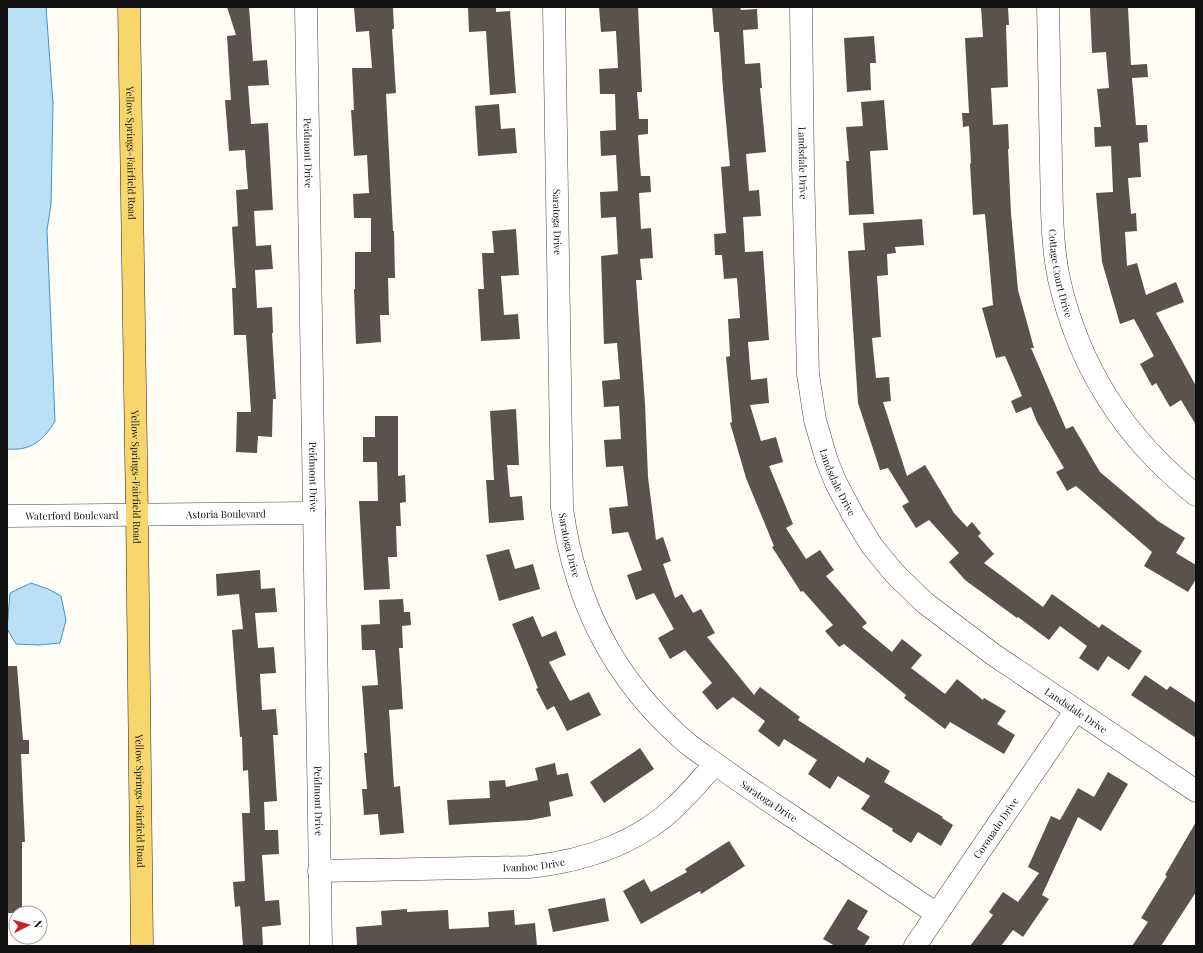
<svg xmlns="http://www.w3.org/2000/svg" width="1203" height="953" font-family="'Playfair Display',serif">
<rect width="100%" height="100%" fill="#fffdf5"/>
<path fill="#b9e0f7" stroke="#3f96cf" d="M7,7h39l7,97 -2,100 -4,26 8,191c-12,20 -24,30 -48,28z
M31,583l17,6 13,7 5,24 -6,23 -21,2 -23,-1 -9,-15 3,-36z"/>
<path fill="#5a524d" d="M227,7h22l4,54 14,-1 2,25 -21,1 3,38 17,-1 5,87 -19,1 2,35 15,-1 2,24 -18,1 2,38 15,-1 1,26h-1l4,66h-3l-1,38 -14,-1 -1,17 -21,-1 1,-40h14l-5,-77h-12l-2,-47h4l-4,-61 6,-1 -2,-36 12,-1 -3,-39 -16,1 -4,-51h6l-4,-64 9,-1z
M354,7h39l1,22h-2l4,64 -10,1 7,137h1l1,47h-7l1,37h-9l1,27 -25,2 -2,-55h1v-37h16v-34h-17l-1,-24 16,-1 -2,-38 -13,1 -3,-46h3l-2,-42h20l-3,-37 -13,1z
M468,7h28v5l14,-1 6,82 -26,2 -4,-64 -17,1z
M599,7h39l4,85h-5l2,27h9v15l-10,1 2,31 1,10h9l1,16 -12,1 2,36 10,-1 2,30 -13,1 2,21h-6l9,124 3,73 8,63 7,-3 8,24 -8,3 12,34 7,-4 11,19 8,-4 14,24 -8,4 47,58 6,-8 40,30 -2,3 66,43 3,-6 23,14 -6,11 59,35 -1,1 11,7 -12,21 -23,-14 -7,11 -19,-12 1,-2 -32,-20 9,-13 -32,-20 -8,13 -22,-15 9,-14 -33,-21 -5,8 -21,-16 7,-10 -32,-24 -16,13 -15,-18 10,-9 -27,-33 -15,9 -12,-21 16,-9 -20,-36 -18,7 -9,-25 15,-5 -14,-38 -16,2 -3,-26 19,-2 -5,-40 -17,1 -2,-27 17,-1 -2,-33 -15,1 -2,-26 18,-2 -3,-36 -13,1 -3,-88 17,-2 -2,-37 -15,1 -1,-26 18,-1 -2,-36 -15,1 -1,-25 16,-1 -1,-36h-15l-1,-25 19,-1 -2,-37 -15,1z
M712,7h28l1,3 16,-1 1,20 -15,1 2,34 15,-1 2,25h-2l6,64 -20,2 3,37 10,-1 2,26 -18,1 2,35 18,-1 6,89 -21,2 3,38 16,-2 2,25 -19,2 11,36 15,-4 7,25 -14,4 24,58 -7,4 20,31 14,-9 14,20 -8,6 41,47 -5,4 30,25 10,-13 20,16 -11,13 34,26 12,-15 26,21 1,-2 22,13 -9,13 18,11 -11,19 -54,-32 -5,7 -41,-31 2,-3 -62,-51 -5,3 -14,-16 8,-6 -30,-34 -2,1 -29,-45 2,-1 -28,-68 -16,-55 2,-1 -6,-65 4,-1 -2,-37 12,-1 -3,-40 -13,1 -2,-24h-7l-1,-21 12,-1 -5,-66 9,-1 -7,-77 -4,-57h-5z
M981,7h27l1,18h-3l2,62 -17,1 2,37 15,-1 1,25h-1l3,64 7,77 16,58h-3l35,81 7,-3 27,46 58,49 27,17 -9,15 20,12v14l-8,13 -44,-26 8,-14 -76,-66 -9,5 -11,-19 8,-4 -27,-46 -6,-15 -15,6 -5,-12 11,-5 -17,-40 -9,2 -14,-50 11,-3 -8,-91 -12,1 -3,-51 1,-1 -2,-37 -6,1 -1,-14h7l-4,-75 18,-1z
M1090,7h38l3,58 16,-1 1,13 -16,1 4,47h11l1,17 -9,1 2,34 -13,1 3,36 5,-1 1,18 -12,1 2,34 10,-3 9,32 30,-13 8,20 -28,11 40,73v39l-15,-25 -11,7 -14,-24 -4,3 -12,-22 14,-8 -20,-37 -14,5 -18,-62 -6,-69 17,-1 -2,-46 -16,1 -1,-20h7l-4,-38 12,-1 -3,-36 -14,1z
M874,36l2,27h-6l1,27 -24,2 -3,-54z
M884,100l4,50 -18,1 4,63 -25,1 -3,-54h3l-3,-34 17,-1 -2,-24z
M499,104l2,25 14,-1 2,25 -39,3 -3,-50z
M922,219l2,26 -29,2 1,6 -9,1 1,21 -11,1 4,61 -9,1 4,40 13,-1 2,24 -8,1 24,74 18,-11 29,48 13,14 5,-5 9,11 -3,3 16,18 -10,9 59,44 9,-13 47,34 3,-4 40,27 -13,19 -21,-14 -10,15 -19,-13 8,-12 -27,-20 -11,14 -31,-23 -1,1 -52,-38 -16,-18 10,-9 -30,-33 -13,8 -14,-22 7,-4 -21,-34 -8,2 -22,-67 -10,-152 17,-1 -2,-27z
M516,229l3,46 -18,1 3,39 14,-1 2,25 -39,2 -3,-52h6l-2,-36h12l-2,-22z
M516,409l3,56h-12l3,32 12,-1 2,24 -35,3 -3,-43h8l-4,-69z
M375,416h23v60l7,-1 1,27 -6,1 1,23h-5l1,31h-9l2,32 -26,1 -5,-89h19l-1,-39h-14v-25h12z
M509,549l6,20 18,-5 7,25 -41,12 -13,-46z
M260,570l1,19 14,-1 2,24 -22,1 3,35 16,-1 2,26 -16,1 2,36 14,-1 2,26h-5l4,66 -13,1 1,28h13l1,24 -17,1 3,46 14,-1 2,25 -19,2 1,19h-20l-3,-40 -5,1 -2,-25 12,-1 -3,-68h8l-2,-43 -5,1 -1,-34h-2l-8,-107 11,-1 -4,-35 -22,2 -1,-22z
M403,599l1,13h6l1,13 -9,1 1,22h-4l4,61 -14,1 5,77 6,-1 4,47 -24,2 -2,-21 -14,1 -2,-26h5l-3,-36h3l-5,-67 16,-1 -3,-35h-13l-1,-25 19,-1 -1,-24z
M533,616l9,21 14,-6 10,24 -17,7 21,39 19,-9 12,23 -34,16 -13,-25 -7,4 -11,-21 2,-1 -26,-64z
M7,666h10l6,74h6v14h-8l4,88h-3v71h-15z
M1145,675l22,15 3,-4 26,17v35l-65,-43z
M640,748l14,21 -50,34 -14,-21z
M555,763l2,12 11,-2 5,23 -24,6 2,14 -20,4 -82,5 -2,-25 43,-2 -1,-17 16,-1 1,7 32,-7 -3,-12z
M1108,772l20,12 -27,47 -23,-14 -36,78 7,4 -26,38 -10,-7 -12,16h-31l23,-31 -4,-3 14,-20 15,10 21,-29 -11,-6 23,-51 9,4 18,-32 16,9z
M1196,822v70l-35,54h-29l16,-24 -7,-4 26,-42 -2,-1z
M729,841l16,25 -44,28 -1,-3 -59,33 -18,-33 21,-12 7,13 36,-20 -2,-3z
M605,898l4,23 -56,11 -5,-23z
M848,899l20,12 -11,18 13,8 -6,9h-29l-12,-7z
M407,909v3l41,-2 1,19 40,-2 -1,-15 26,-2 1,15 20,-2 2,23h-180l-1,-19 26,-2 -1,-14z"/>
<g fill="none" stroke-linecap="round" stroke-linejoin="round">
<defs>
<g id="minor">
<path id="s1" d="M306,7l15,939"/>
<path id="s2" d="M554,7l8,501c13,95 52,173 126,236 10,8 21,15 32,23 22,16 44,31 67,46 50,34 100,67 150,101"/>
<path id="s3" d="M801,7l2,158 5,209 7,46 12,41 9,22 17,32 19,31 23,28 30,29 69,52 202,136"/>
<path id="s4" d="M1048,7c1,52 2,103 3,155 1,39 0,79 8,117 20,89 66,160 137,216"/>
<path id="s5" d="M7,516l307,-3"/>
<path id="s6" d="M319,871l210,-4c54,-6 107,-22 147,-61 14,-13 26,-28 39,-42"/>
<path id="s7" d="M915,946l161,-236"/>
</g>
<g id="major">
<path id="s8" d="M129,7l8,508 5,431"/>
</g>
</defs>
<use href="#minor" stroke="#444" stroke-width="23"/>
<use href="#major" stroke="#222" stroke-width="23"/>
<use href="#minor" stroke="#fff" stroke-width="22"/>
<use href="#major" stroke="#f9d66b" stroke-width="22"/>
</g>
<g text-anchor="middle" dominant-baseline="central" stroke-width="4" stroke-linejoin="round" paint-order="stroke">
<g font-size="10" fill="#111" stroke="#fff">
<text stroke="none"><textPath href="#s8" startOffset="146">Yellow Springs-Fairfield Road</textPath></text>
<text stroke="none"><textPath href="#s1" startOffset="146">Peidmont Drive</textPath></text>
<text stroke="none"><textPath href="#s3" startOffset="156">Landsdale Drive</textPath></text>
<text stroke="none"><textPath href="#s2" startOffset="215">Saratoga Drive</textPath></text>
<text stroke="none"><textPath href="#s4" startOffset="267">Cottage Court Drive</textPath></text>
<text stroke="none"><textPath href="#s8" startOffset="470">Yellow Springs-Fairfield Road</textPath></text>
<text stroke="none"><textPath href="#s1" startOffset="470">Peidmont Drive</textPath></text>
<text stroke="none"><textPath href="#s3" startOffset="480">Landsdale Drive</textPath></text>
<text stroke="none"><textPath href="#s5" startOffset="219">Astoria Boulevard</textPath></text>
<text stroke="none"><textPath href="#s5" startOffset="65">Waterford Boulevard</textPath></text>
<text stroke="none"><textPath href="#s2" startOffset="539">Saratoga Drive</textPath></text>
<text stroke="none"><textPath href="#s3" startOffset="816">Landsdale Drive</textPath></text>
<text stroke="none"><textPath href="#s8" startOffset="794">Yellow Springs-Fairfield Road</textPath></text>
<text stroke="none"><textPath href="#s1" startOffset="794">Peidmont Drive</textPath></text>
<text stroke="none"><textPath href="#s2" startOffset="874">Saratoga Drive</textPath></text>
<text stroke="none"><textPath href="#s7" startOffset="143">Coronado Drive</textPath></text>
<text stroke="none"><textPath href="#s6" startOffset="215">Ivanhoe Drive</textPath></text>
</g>
</g>
<rect width="1203" height="953" fill="none" stroke="#111111" stroke-width="16"/>
<g transform="translate(28 925) rotate(84)"><circle r="19" fill="#ffffff" stroke="#a0a0a0"/>
<path d="M0-3L7 15L0 10L-7 15Z" fill="#c4262e"/>
<text y="-6" font-size="11" font-weight="bold" text-anchor="middle" fill="#111111">N</text>
</g>
</svg>
